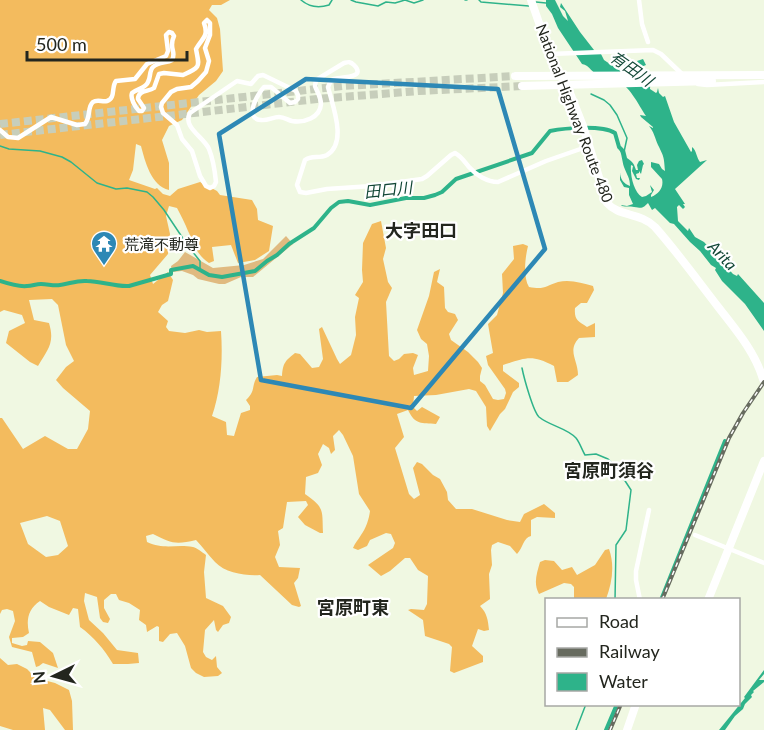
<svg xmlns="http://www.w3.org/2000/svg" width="764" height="730" font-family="Lato,'Noto Sans JP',sans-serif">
<rect width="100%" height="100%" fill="#f0f8e2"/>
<path fill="#e0ba80" d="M286,236l7,8 -40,33h-12l-16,7h-6l-21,-5 -5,-4 -11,-4 -10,1 -1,-6 7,-5 7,-9 28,16 31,-3 19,-6z"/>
<path fill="#f3bb5e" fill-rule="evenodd" d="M0,0h230l-9,5h-9l-3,5 8,8 3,11 3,42 -7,10 -17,14 -17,25 -13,6 -7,14 7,23v27c-18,-4 -24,-29 -28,-44l-5,-2 -3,26 -4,10 26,9 2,-1 6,6 7,2 8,-7 22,-7 17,9 3,4 32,5 5,9 1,11 15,6 -4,25 -14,9 -17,3 -7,-18 -19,2 2,14 -5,2c-14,-10 -14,-18 -21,-32 -3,-8 -7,-15 -11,-23l-8,-2 -3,10 4,18 -2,20 -18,21 3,9 15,-12 5,8 -5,21 -6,4 -4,7 10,9 -2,6 3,4 16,2 14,-3 8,2 14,-1c2,28 0,59 -9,85l14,6 1,13 7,1 7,-23 9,-3v-4l-4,-6c10,-9 5,-13 11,-23l20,-2 5,1c1,-13 3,-15 13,-23l5,1 12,14 7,-1 4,-8 -4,-30 3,-2 15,32 3,5 11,-9 5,-20 -1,-18 4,-19 -4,-3 8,-13 -1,-12 1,-27 9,-19 9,-3 5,27 -3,11 5,23 4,6 -6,14 3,54 5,5 5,-2 5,-5 9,-1 5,2 -5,13 1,7 14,-4 1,-15 -2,-12 -6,-5 -4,-9 12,-34 5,-24 6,-3 -3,13 7,5 1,21 3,4 7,2 3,6 -9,14 2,6 17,12 10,10 4,6 -2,8v5l5,4 8,14 5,1 6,-1 2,-6 -1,-4 -17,-24 -2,-9 7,-3 -5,-29 9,-9 6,-22 -1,-19 12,-15 -1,-13 10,-2 5,2c-3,12 -5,31 1,41 16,3 16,-1 29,-5 12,-3 24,1 35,4l1,4 -7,13h-6l-6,5c-1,12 3,13 12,19l8,-4v14l-16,1c-12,13 -1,22 -1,37l-10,7h-11l-3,-16c-23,-12 -28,-8 -51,-1v6l16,12v4l-6,5 -8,17 -5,5 -10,17 -3,-5 -1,-19 -10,-16 -7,-2 -33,6 -22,1 -1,11 4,4 5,-4 18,10 -4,7c-14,-1 -21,1 -28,-14l-11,4 7,23 -9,11 14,46 5,5 6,-4 -7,-27 4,-6 5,2 11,11 7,4 7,13 1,8 8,9h16l35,11 13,2 4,-8 20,-10 11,9v5l-18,-1 -6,3v16c-8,2 -8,12 -14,18l-7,-8 -12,-4 -6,3 -1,5 1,15 -3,9 1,25 -10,7c7,7 8,14 9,24l-5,1 -6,-2 -6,17 11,10v6l-29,11 -4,-2 2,-24 -3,-3 -24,-8 -2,-16 -15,-10 3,-1 13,1 3,-6 1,-28 -10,-6 -8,-12h-5l-15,13 -9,5 -13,-11 25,-17 2,-5 -4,-9 -5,-1 -16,7 -3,6 -9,4 -5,-2c2,-5 5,-8 8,-13 5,-7 8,-16 9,-24l-11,-17 -6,-38 -10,-21 -4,-5 -6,6 2,14 -4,4 -2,-6 -6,-4 -5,10 4,11 -4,8 -12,4 -1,17c20,14 17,16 18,39h-3l-15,-8 -7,-8 10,-12 -2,-4 -19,1 -4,26 -5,3 2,14 -5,12 4,10 21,1 -2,10 -4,5 7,23 -2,1 -7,-2 -32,-30c-14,1 -35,-2 -45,-13 -7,-7 -12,-15 -19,-22 -21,5 -25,3 -43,-6l-7,2 1,6c17,8 29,2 46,5 4,1 9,5 13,8l-2,17 2,26 17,8 8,11 -2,6 -6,2 -5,7 -2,-2 -2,-10 -9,10 -2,22 3,5 6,3 4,-4 1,11 5,6 -4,3 -14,1 -8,-4 -5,-5 -6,-22 -8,-13 -7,1 -7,8 -4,-1v-14l-2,-1 -10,6 -1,-7 -7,-5 1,-10 -11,-7 -10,-3 -3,-6h-5l-7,6v8l6,11 -2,4 -5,-1 -3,-4 -3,-21 -12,-4 -1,8 5,19 14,13 14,17 21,3 1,10 -11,1h-15c-9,-15 -19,-27 -33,-37l-2,-18 -5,-1 -4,7 -20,-8 -9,-6c-12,8 -14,19 -11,32l-6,4 -11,1v5l10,3 5,-1 1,-4 12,1 13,11 5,15 -15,-5 -4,3 -3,1 -4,-15 -20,-5 -3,-10 6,-16 -2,-10 -6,-2 -5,1 -2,4v-196h2l21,31 22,-13 23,13h9l11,-20 2,-18 -27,-23 -7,-8 10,-13 8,-6 -8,-16 -8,-40 -6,-6 -23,1 5,20 15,3c6,20 -1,26 -11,43l-8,-4 -24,-19 3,-12 16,-8 -3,-8 -18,-5 -4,2zM47,516l13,5 8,25 -10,9 -12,2 -18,-13 -8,-21z
M609,549c6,17 3,34 -3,50h-32v-12l-3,-3 -7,-1 -25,11c-6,-11 -2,-21 1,-32l5,-2 9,1 8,9 10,-3 5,8 18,-10 10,-15z
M0,658l8,7 9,-1 10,5 9,9 19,5 14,7 3,11 1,29h-8l-15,-20 -7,-2 2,22h-32l-13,-4z"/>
<path fill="#2eb38a" d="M546,0h9l8,16 5,5 -3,-10 -5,-4 1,-4 19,29 14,18 6,2 4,8 18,12 -1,-4 2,4h4l1,-2 -9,-9 -1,-3 2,-3 17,14 4,-2 -4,-6 6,-2 3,6 -5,2v2l1,2 5,-2 4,5 -1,15 6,4 1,-1 1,-4 1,5 4,4 2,-1 9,26 17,30 1,-1v-4c5,4 4,10 8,15l7,-2 -32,29 10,15h-2l2,3 -2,2 -4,-4 -2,2 1,14 10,10 1,-3 6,9 9,5 29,32 4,2 1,-2 26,29v28l-19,-27 -23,-23 -7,-11 1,-2 -5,-3 -11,-14 -10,-9 -16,-18 -4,-1 -15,-15 -3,2 -4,-7c-6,6 -6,5 -14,4 -4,-1 -8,0 -12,-1l-1,-1 6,1 6,-2 -4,-9v-7l-5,-1 -4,-7v-8c0,7 4,12 10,14 0,-8 -3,-11 -6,-19 -2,-6 -2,-13 -5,-18l6,1 2,8c6,4 7,6 9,12h2l-1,-5 2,-4 3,-1 2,4 -1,1 -2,9 -2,-3v2l-3,1 1,4h3l-1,2 -3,-1 -4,-8 1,-5 -2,-1c-1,11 3,27 11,32l4,-1 6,-4 -2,-7 4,5 -3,5v2c8,-3 13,-10 11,-18l-11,-12v-5l8,2 3,5 3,2c-1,-14 -1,-14 -7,-26 -3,-7 -4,-13 -9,-19l4,2v-1l-12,-10 -1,-2 6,1c-8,-12 -16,-30 -31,-37 -5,-2 -10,-1 -15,-3 -8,-2 -10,-11 -18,-12l-24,-36 -6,-14 -6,-8z
M764,670v4l-5,6h5v2l-11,9 1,1 -3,3 1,2 -7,7 -2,5 -8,7 -10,14h-6l26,-32 -1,-1z"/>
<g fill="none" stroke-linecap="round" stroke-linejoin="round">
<path stroke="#2eb38a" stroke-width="1.5" d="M301,0c8,7 18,8 28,5l3,-5
M351,0l5,2 22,4 8,-4 9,1 10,-3 9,3 9,-3
M465,0h2
M479,0l2,2 48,4
M536,2l10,1
M591,94l13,6 6,5 7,10 10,23 -3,14
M0,146l9,3 31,2 22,6 9,5 26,21 19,6 11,-1 20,4 6,5 11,13 24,36 12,15v8
M522,368c2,10 11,43 17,49 11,9 28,11 37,21 4,5 6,12 9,17l11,-1 12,5 8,8 15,23 -5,40 -10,15 -1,55
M576,730l10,-26"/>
<path stroke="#2eb38a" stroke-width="4" d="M0,281c9,3 18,6 27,5 5,0 9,-2 14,-2 7,0 12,2 19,1 9,-1 17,-5 27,-4 14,0 28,6 42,5l42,-12v-4l22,-4 16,9 13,2 33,-6 12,-10 10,-6 12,-11 25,-16 17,-20 8,-6 9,-1 22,4 36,-7h18l11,-3 7,-3 14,-13 76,-26 18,-22c15,-3 52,-6 65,2l4,14 3,3
M661,600l64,-159
M606,730l11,-26"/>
<path stroke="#c7cebb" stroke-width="8" stroke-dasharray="8 4" stroke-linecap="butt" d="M0,124l343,-38 172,-10
M0,135l317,-36 102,-8 103,-5"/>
<path stroke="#fff" stroke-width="4.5" d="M639,0l3,24 6,18
M550,54l103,-4 8,4 22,21
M698,84l9,1 57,-3
M0,130l8,7 10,1 33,-21 26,8 8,-1c6,-7 2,-17 8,-22 4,-3 9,0 14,-1 9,-3 4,-14 9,-20l19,-2 12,-15 19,-8 2,-5 -2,-16 3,-3 3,1 2,3c-6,13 3,15 -2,24 -5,3 -14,2 -19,7 -4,4 -2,10 -5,15 -2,6 -11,7 -16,11 -2,5 3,14 7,18h3l2,-3 -6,-9c0,-9 10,-7 16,-11l5,-14 5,-1 19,2c19,-8 16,-9 13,-26 6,-11 13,-12 8,-26l3,-3 3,3v12l-5,13 4,13 -3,11 -8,9 -7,6 -14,2 -6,3 -9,11 -1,4 2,6 14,12 5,14 10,12 8,25 6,10 4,2 4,-2 2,-4c-1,-10 -3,-23 -7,-33 -5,-12 -27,-22 -19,-36l47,-32 14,3 7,-8 5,-1 33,16 2,4v4l-3,3 -5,1 -19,-16h-7c-6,6 -21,32 -3,33 6,1 12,-3 18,-3 5,0 9,3 13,4 12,2 28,-3 29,-17 0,-7 -4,-12 -6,-18l1,-6 28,-17c4,-1 6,-2 10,2 14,14 -17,12 -20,14 -4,1 -4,4 -6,8 4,17 20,56 -1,68 -8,4 -15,0 -22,5l-8,25 3,7 6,1 21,-4 45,-3 50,-7 5,-3 24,-21 4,-2c6,3 9,8 14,14 7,8 18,15 29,15l48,-21 43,-15
M695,535l69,28
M640,600l-4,-20v-9l13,-61"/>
<path stroke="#fff" stroke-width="8" d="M531,0l22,63 15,25 15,38 24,77c12,14 33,9 48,24 23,26 43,54 64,81 17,22 36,44 44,71
M515,76l249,-1
M522,86l190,-5
M708,600l56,-139
M627,730l9,-26"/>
<defs>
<path id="rail" d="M662,600l67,-162 14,-25 21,-31
M610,730l11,-26"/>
</defs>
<use href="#rail" stroke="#676b5f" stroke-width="4"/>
<use href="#rail" stroke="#fff" stroke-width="1.5" stroke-dasharray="4.5" stroke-linecap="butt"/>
</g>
<path fill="none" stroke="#2d88b5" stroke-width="4.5" stroke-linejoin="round" d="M306,79l192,10 47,160 -134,159 -150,-28 -42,-246z"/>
<defs>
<symbol id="temple-pin" viewBox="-11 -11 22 30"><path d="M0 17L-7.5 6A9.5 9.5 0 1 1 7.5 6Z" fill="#2d88b5" stroke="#fff"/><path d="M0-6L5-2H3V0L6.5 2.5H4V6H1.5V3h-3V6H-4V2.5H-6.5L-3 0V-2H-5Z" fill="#fff"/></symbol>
</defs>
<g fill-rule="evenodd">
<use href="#temple-pin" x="89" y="229" width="30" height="40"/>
</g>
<g text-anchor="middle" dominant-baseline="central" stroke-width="4.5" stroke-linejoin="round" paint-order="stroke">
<g font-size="15" fill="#23261e" stroke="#fff">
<text transform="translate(575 113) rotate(69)">National Highway Route 480</text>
</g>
<g font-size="15" fill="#23261e" stroke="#fff" text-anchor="start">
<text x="124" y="244">荒滝不動尊</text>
</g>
<g font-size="16" font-style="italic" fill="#124736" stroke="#fff">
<text transform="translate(632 68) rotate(35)">有田川</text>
<text transform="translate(388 189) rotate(-6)">田口川</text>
<text transform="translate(723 255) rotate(47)">Arita</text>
</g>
<g font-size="18" font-weight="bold" fill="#23261e" stroke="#fff">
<text x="421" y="230">大字田口</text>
<text x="609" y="470">宮原町須谷</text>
<text x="353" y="607">宮原町東</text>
</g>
</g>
<rect x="545" y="598" width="195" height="108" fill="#ffffff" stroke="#a7a8a5" stroke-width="1.5"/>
<rect x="557" y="618" width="30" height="9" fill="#ffffff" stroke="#a7a8a5" stroke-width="1.5"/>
<text x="599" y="628" font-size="18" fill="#23261e">Road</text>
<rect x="557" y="648" width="30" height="9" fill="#676b5f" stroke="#a7a8a5" stroke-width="1.5"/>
<text x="599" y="658" font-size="18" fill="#23261e">Railway</text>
<rect x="557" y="673" width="30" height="18" fill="#2eb38a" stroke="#a7a8a5" stroke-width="1.5"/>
<text x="599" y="688" font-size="18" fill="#23261e">Water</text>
<g transform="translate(54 676) rotate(265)" stroke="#ffffff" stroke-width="4.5" paint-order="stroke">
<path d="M0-4.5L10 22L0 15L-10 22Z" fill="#23261e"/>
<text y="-9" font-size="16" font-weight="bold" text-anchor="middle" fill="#23261e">N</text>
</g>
<path d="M27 51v9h160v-9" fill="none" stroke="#23261e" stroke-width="3"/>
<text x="36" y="51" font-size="18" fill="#23261e" stroke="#ffffff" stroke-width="4.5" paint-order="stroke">500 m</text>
</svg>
